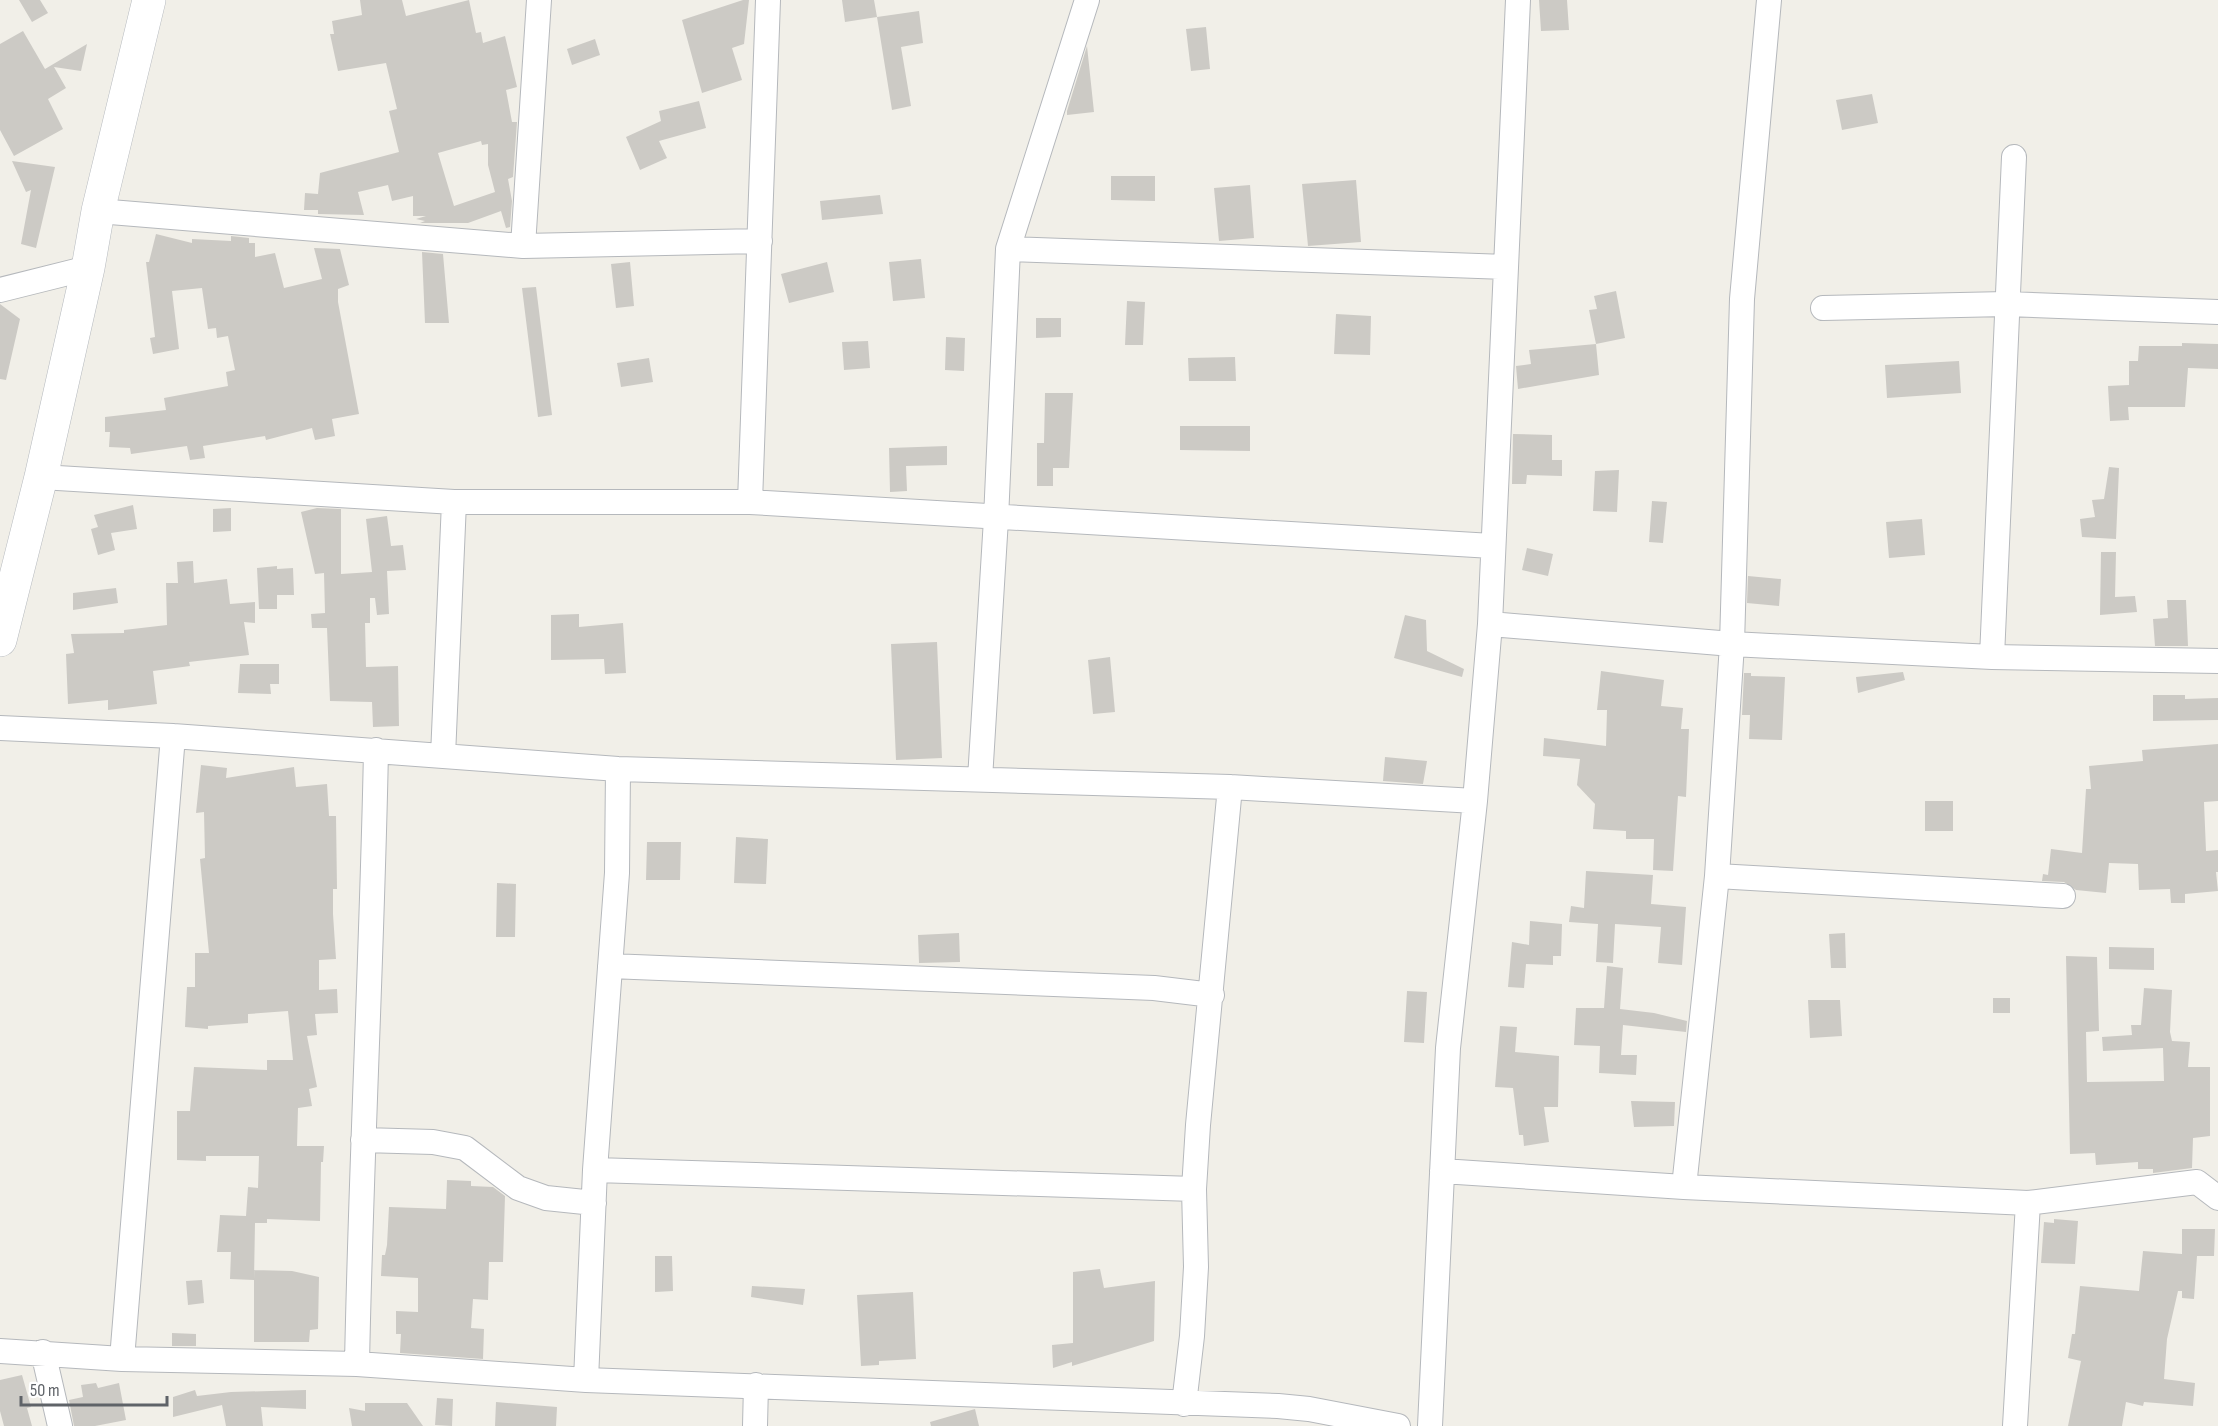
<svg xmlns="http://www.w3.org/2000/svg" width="2218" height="1426" font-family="'Sofia Sans Condensed',sans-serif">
<rect width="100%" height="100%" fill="#f1efe8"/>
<path fill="#cccac5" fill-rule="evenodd" d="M19,0h21l8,13 -16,9z
M360,0h42l4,16 63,-16 7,33 5,-1 2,11 22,-7 12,51 -11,3 6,32h5l-4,55 -5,2 4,22 -2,26 -4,1 -5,-17 -33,12h-48l5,-2 -9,-2 10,-3h-13v-20l-21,5 -4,-16 -30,7 6,23 -46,-1v-4h-14l1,-17 13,1 2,-21 79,-21 -10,-41 8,-2 -11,-46 -48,8 -8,-37h4l-2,-13 30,-6zM481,141l1,4 6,-1v21l7,27 -41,14 -16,-53z
M743,0h6l-5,44 -12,4 10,32 -40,13 -20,-73z
M842,0h32l3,17 -32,5z
M1539,0h28l2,30 -28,1z
M919,11l4,32 -22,4 10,59 -19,4 -15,-93z
M1206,27l4,42 -19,2 -5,-42z
M23,31l22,38 42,-25 -6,27 -27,-4 12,21 -18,11 15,30 -49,27 -14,-26v-86z
M595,39l5,16 -28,10 -5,-16z
M1087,46l7,66 -27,3v-4z
M1872,94l6,29 -36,7 -6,-30z
M699,101l7,27 -47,13 8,17 -27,12 -14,-33 35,-16 -2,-10z
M12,161l43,6 -19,81 -15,-4 10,-54 -5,2z
M1111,176h44v25l-44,-1z
M1356,180l5,62 -53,4 -6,-62z
M1250,185l4,53 -35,3 -5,-53z
M880,195l3,19 -61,6 -2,-19z
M156,234l36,9v-4l39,2v-5l18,2v5h6v14l20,-4 9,35 38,-9 -8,-31 26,1 9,36 -11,4v13l21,112 -27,5 3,17 -20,4 -3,-12 -46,12 -1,-4 -62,10 2,12 -15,2 -3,-14 -56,8 -1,-6 -21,-1 1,-15h-5v-15l61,-7 -2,-12 64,-12 -2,-14 9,-2 -7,-34 -11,2 -1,-10 -8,1 -6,-41 -30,3 7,58 -26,5 -3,-16 5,-1 -9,-75h3z
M422,252l21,2 6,69h-24z
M921,259l4,39 -32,3 -4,-39z
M630,262l4,44 -18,2 -5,-44z
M827,262l7,30 -45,11 -8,-29z
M536,287l16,128 -14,2 -16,-129z
M1616,291l9,47 -29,6 -7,-34 8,-1 -3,-13z
M1127,301l18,1 -2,43h-18z
M0,304l20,15 -14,61 -6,-1z
M1336,314l35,2 -1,39 -36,-1z
M1036,318h25v19l-25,1z
M946,337l19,1 -1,33 -19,-1z
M868,341l2,27 -26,2 -2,-28z
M2182,343l36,1v25l-30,-1 -3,39h-57l1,13 -19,1 -2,-35 21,-1v-24h9l1,-15h43z
M1596,344l3,31 -81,14 -2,-23 15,-2 -2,-14z
M1235,357l1,24h-47l-1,-23z
M649,358l4,24 -32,5 -4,-24z
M1959,361l2,32 -74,5 -2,-33z
M1045,393h28l-4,75h-16v18h-16v-43h7z
M1180,426h70v25l-70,-1z
M1513,434l39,1v25h10v16l-35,-1 -1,9h-14z
M947,446v19l-41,1 1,25 -17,1 -1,-44z
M2109,467l10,1 -3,71 -34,-2 -2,-18 15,-2 -3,-17 12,-1z
M1619,470l-2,42 -24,-1 2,-40z
M1652,501l15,1 -4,41 -14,-1z
M133,505l4,24 -26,4 4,17 -17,5 -7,-26 7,-2 -4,-12z
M231,508v23l-18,1v-23z
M317,508l24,1v65l31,-2 -6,-53 21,-3 4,30 12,-1 3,25 -19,1 2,43 -12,1 -2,-17h-5v25h-5l1,44 32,-1 1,60 -26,1 -1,-25 -42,-1 -3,-73h-15l-1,-14 14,-1 -1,-40 -9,1 -14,-62z
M1922,519l3,36 -36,3 -3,-36z
M1527,548l26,6 -5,22 -26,-6z
M2101,552h15l-1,45 20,-1 2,16 -37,3z
M193,561l1,22 33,-4 3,25 25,-2v21l-11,-1 5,33 -60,7 1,4 -37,5 4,33 -49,6v-10l-40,4 -2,-50 8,-1 -3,-19 53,-1v-3l43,-5 -1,-42h12l-1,-21z
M277,566v3l16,-1 1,27h-17v14h-18l-2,-41z
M1748,576l33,3 -2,27 -32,-3z
M116,588l2,15 -45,7v-17z
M2167,600h19l2,46h-33l-2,-27 15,-1z
M579,614v13l44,-4 3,50 -21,1 -1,-15 -53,1v-45z
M1405,615l21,5 1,31 37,18 -2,8 -68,-19z
M937,642l5,116 -46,2 -5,-116z
M1110,657l5,55 -22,2 -5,-54z
M240,664h39v20h-9l1,10 -33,-1z
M1601,671l63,9 -3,26 22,2 -2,21h8l-3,68 -8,-1 -5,75 -20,-1 1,-31h-28v-8l-33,-2 2,-25 -18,-19 3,-26 -37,-3 1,-18 62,8 1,-36h-10z
M1903,672l2,8 -47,13 -2,-16z
M1744,673h7v3l34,1 -3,63 -33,-1 1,-24h-8z
M2153,695h32v4l33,-1v22l-65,1z
M2218,744v57l-14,1 2,49 12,-1v22h-2l2,19 -33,3v9h-14l-1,-14 -31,1 -1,-26 -29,-1 -3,30 -30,-3 -12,-8 -22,-1 1,-7 5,1 3,-26 31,4 4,-64h5l-2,-23 54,-5 -1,-11z
M1385,757l42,4 -4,23 -40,-3z
M201,765l26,3 -1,10 68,-11 2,20 31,-3 2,32h7l1,73h-4v25l3,45 -17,1v30l18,-1 1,24 -23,1 2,21 -10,1 10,51 -8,2 3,17 -14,2 -1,38h27l-1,16h-2l-1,59 -53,-2v4h-12l-1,57 -24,-1 1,-27h-14l3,-37 26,1 2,-29 10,1 1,-32h-53v5l-29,-1v-49h13l4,-44 73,3v-10h26l-5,-49 -40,3v9l-40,3v3l-23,-2 2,-40h8v-34h14l-9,-94 5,-1 -1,-46 -8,1z
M1925,801h28v30h-28z
M736,837l32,2 -2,45 -32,-1z
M647,842h34l-1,38h-34z
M1586,871l67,4 -2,29 35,3 -4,58 -24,-2 3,-36 -46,-3 -2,39 -17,-1 2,-38 -29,-2 2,-16 13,2z
M497,883l19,1 -1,53h-19z
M1530,921l32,3 -1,32h-8v9l-27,-1 -2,24 -16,-1 4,-45 17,3z
M959,933l1,29 -41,1 -1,-28z
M1845,933l1,35h-15l-2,-34z
M2109,947l45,1v22l-45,-1z
M2066,956l31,1 2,74 -13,1 1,50 77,-1 -1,-33 -60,3 -1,-14 30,-2 -1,-10h10l3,-37 28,2 -2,42 2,9 18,1 -2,25h22v69l-17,2 -1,30 -39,5v-4h-15v-7l-42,3 -1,-12 -25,1z
M1607,966l16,2 -3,41 34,4 33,8 -1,11 -63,-7 -2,30h16l-1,20 -37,-2 1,-27 -26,-1 2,-37h28z
M1407,991l20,1 -3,51 -20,-1z
M1993,998h17v15h-17z
M1808,1000h32l2,36 -32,2z
M1500,1026l17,1 -2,25 44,4 -1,51h-14l5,35 -25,4 -1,-11h-4l-6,-47 -18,-1z
M1631,1101l44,1 -1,24 -40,1z
M447,1180l24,1v5l22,1 12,9 -2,66h-14l-1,38 -15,-1 -2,29 13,1 -1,30 -83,-6 1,-19h-5v-23l22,1v-34l-37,-2 1,-21h3l2,-10 2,-38 57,2z
M2054,1219l24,2 -3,43 -34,-1 3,-41 10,1z
M2182,1229h33l-1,27h-17l-3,43 -12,-1v-7h-4l-11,48 -3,40 31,4 -2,23 -49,-4 -1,4 -17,-4 -4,24h-54l13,-65 -13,-3 4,-24h3l5,-48 59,5 4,-40 39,3z
M655,1256h17l1,35 -18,1z
M1100,1269l4,19 51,-7 -1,60 -82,25v-4l-19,6 -1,-23 21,-2v-71z
M254,1270l38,1 27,6 -1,52 -8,1 -1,12h-55z
M202,1280l2,23 -16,2 -2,-24z
M752,1286l53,3 -2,16 -52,-8z
M913,1292l3,67 -37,2v4l-18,1 -4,-71z
M172,1333l24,1v12h-24z
M22,1375l9,32 -4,1 5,18h-28l-4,-15v-31z
M96,1383l2,5 21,-5 7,37 -31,6h-21l-5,-26 14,-3 -2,-12z
M195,1390l2,6 34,-4 75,-2v19l-45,-2 2,19h-37l-4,-21 -49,12v-20z
M437,1398l16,1 -1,27 -17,-1z
M496,1402l61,5 -1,19h-61z
M365,1403h42l16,23h-71l-3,-18 16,3z
M975,1409l4,17h-48l-1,-4z"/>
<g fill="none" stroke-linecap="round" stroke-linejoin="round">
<defs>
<path id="street" d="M98,211l425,35 237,-5
M523,246l16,-246
M1008,249l498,18
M0,290l88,-22
M1823,308l183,-4 212,8
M41,477l413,25h296l742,44
M750,502l18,-502
M1490,624l242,20 260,13 226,4
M1992,657l22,-500
M0,728l173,8 445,33 612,18 245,14
M443,756l11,-254
M980,779l16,-260 12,-270 79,-249
M1717,876l346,20
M610,966l544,22 58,7
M363,1140l70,2 32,6 53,40 28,10 48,5
M595,1170l599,19
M1442,1171l242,16 344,16 169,-21 21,16
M1684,1187l33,-311 15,-232 10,-345 27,-299
M0,1351l122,8 235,5 229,16 692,26 31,3 89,17
M43,1352l17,74
M122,1359l51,-623
M357,1364c4,-205 15,-409 19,-614
M586,1380l9,-210 22,-297 1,-104
M1184,1404l8,-68 4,-69 -2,-78 4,-64 32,-338
M755,1426l1,-41
M1430,1426l18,-378 27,-247 15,-177 28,-624
M2015,1426l13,-223"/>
<path id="secondary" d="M0,640l41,-163 47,-209 10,-57 51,-211"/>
</defs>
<use href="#street" stroke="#b5b8bc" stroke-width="26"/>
<use href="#secondary" stroke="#b6babf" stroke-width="34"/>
<use href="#street" stroke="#fff" stroke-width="24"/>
<use href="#secondary" stroke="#fff" stroke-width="33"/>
</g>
<path d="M21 1396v9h146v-9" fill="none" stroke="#5f6368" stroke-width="3"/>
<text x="30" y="1396" font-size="18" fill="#5f6368" stroke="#ffffff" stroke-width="4.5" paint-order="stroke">50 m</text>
</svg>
